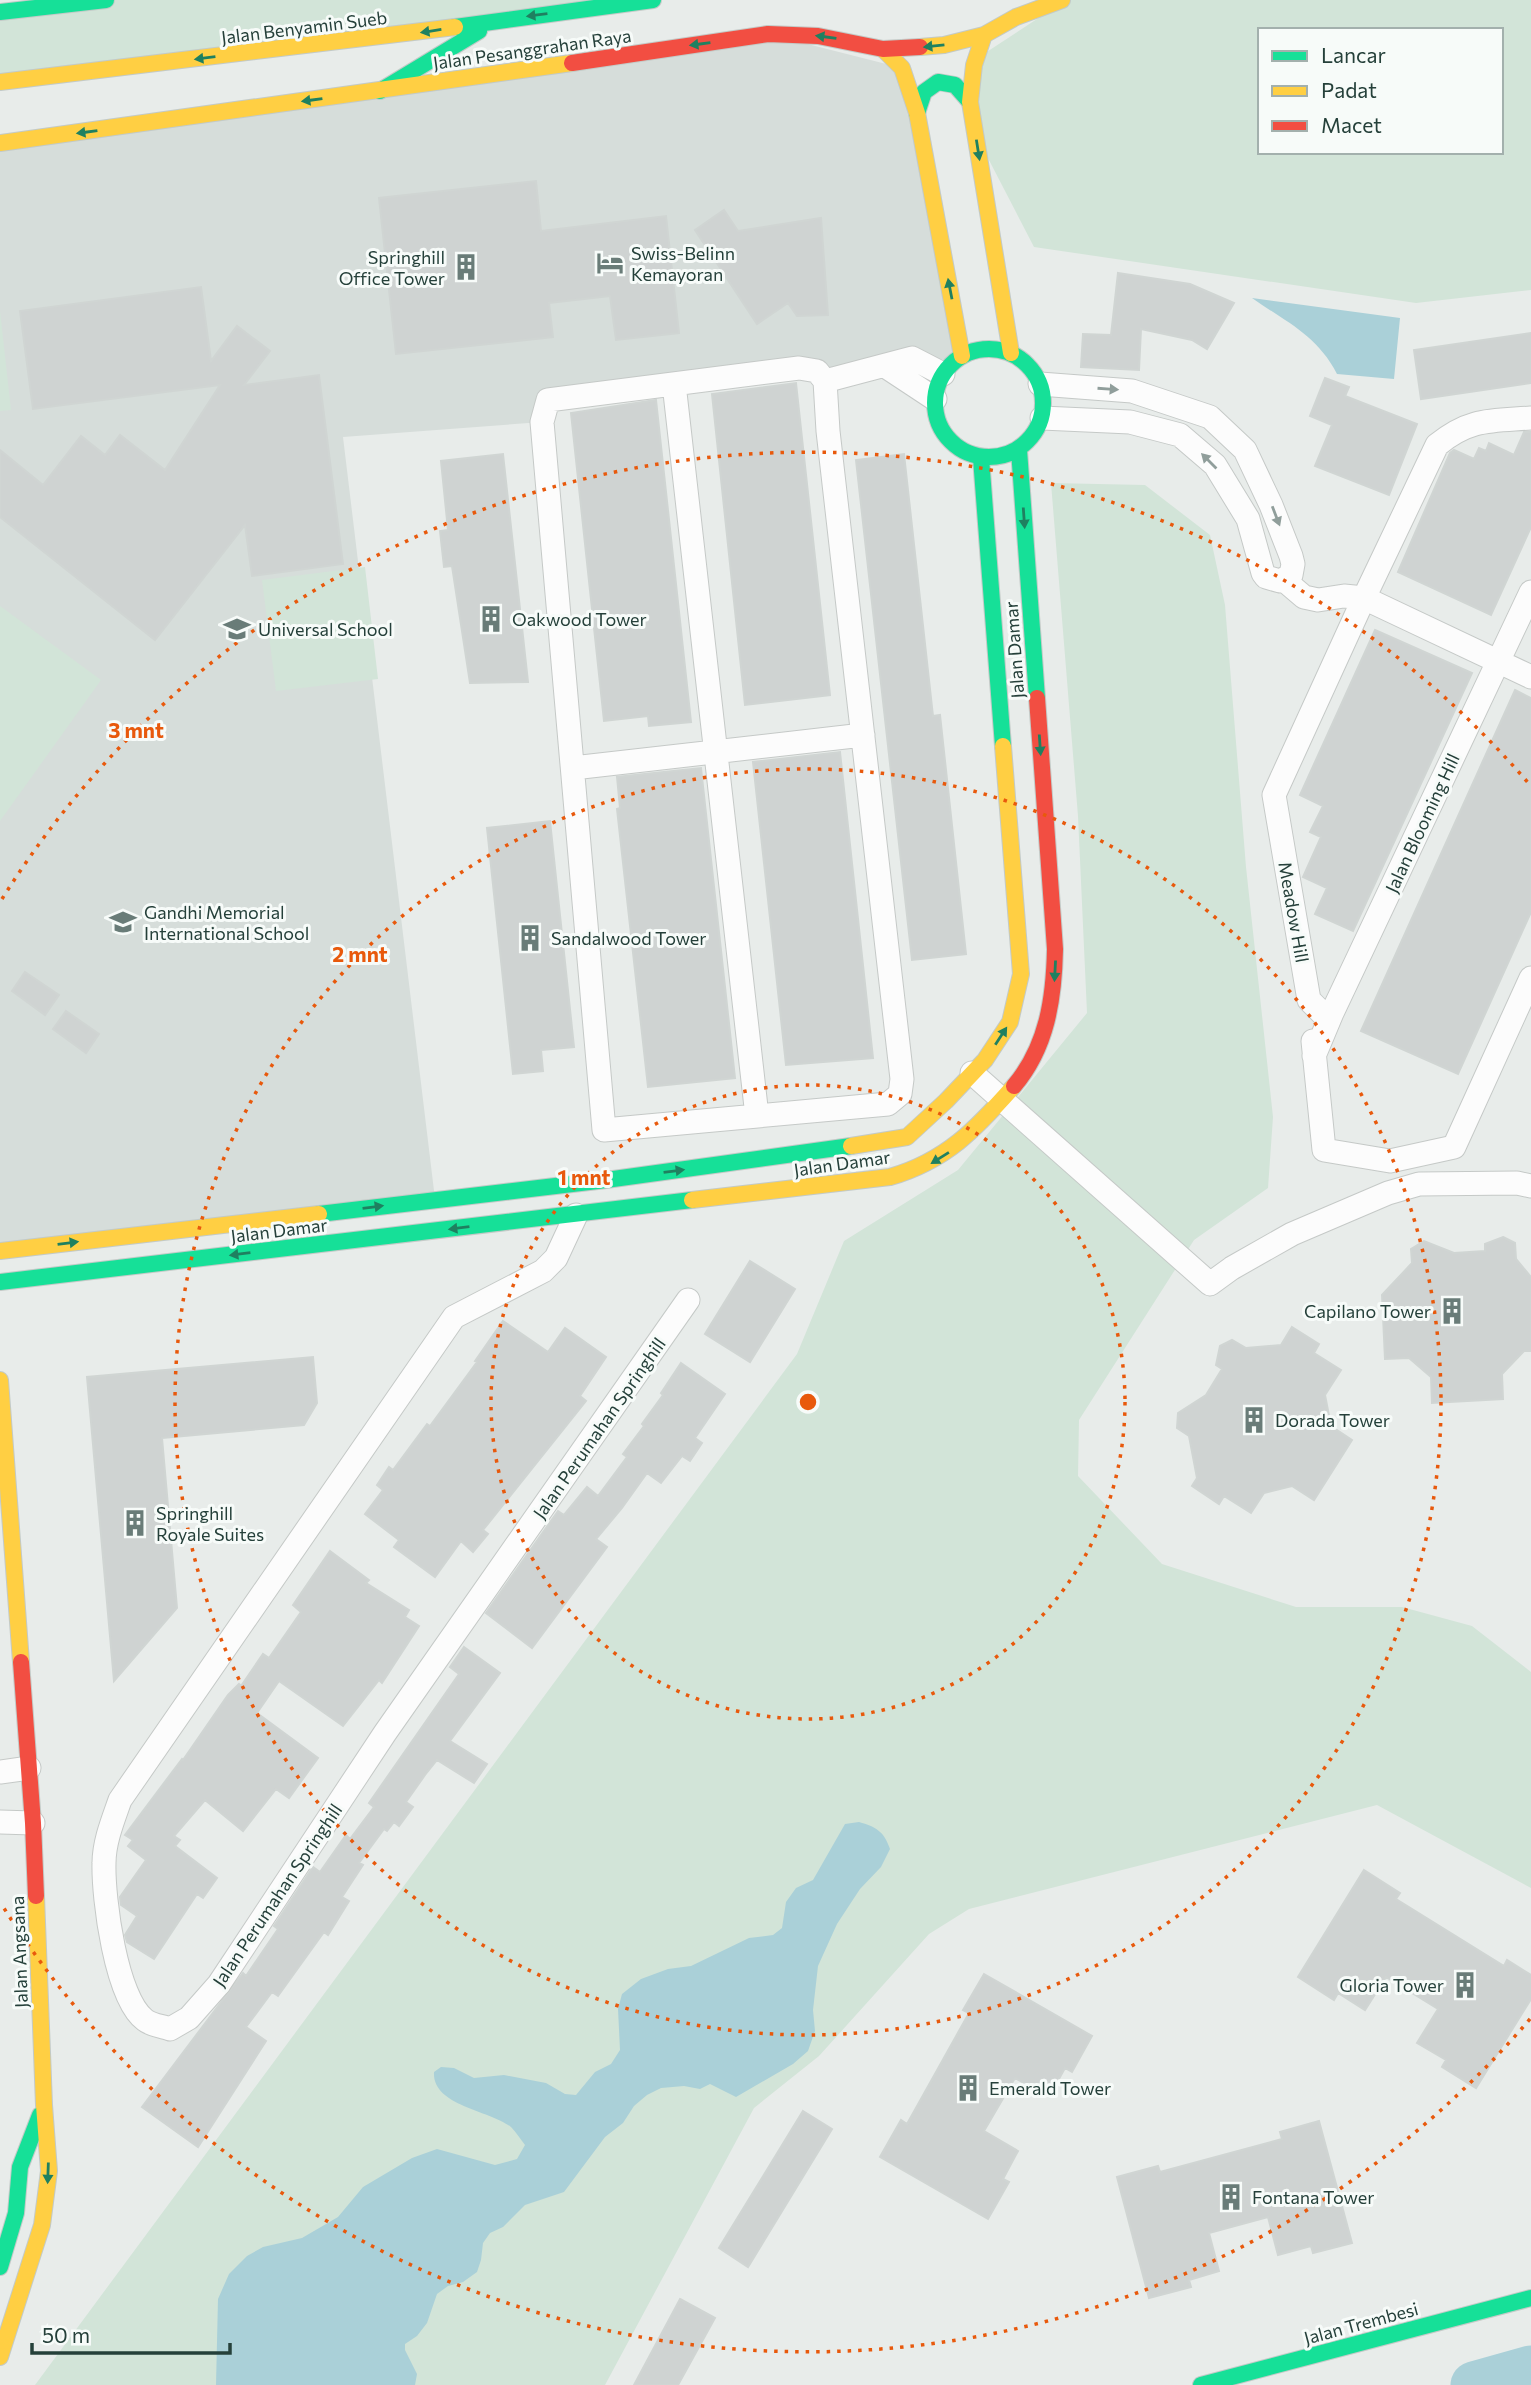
<svg xmlns="http://www.w3.org/2000/svg" width="1531" height="2385" font-family="Commissioner,sans-serif">
<rect width="100%" height="100%" fill="#e8ecea"/>
<path fill="#d6ddda" d="M768,34l134,34 60,288 -137,25 -8,-10 -268,29 -7,22 -199,15 92,762 -435,54v-1109z"/>
<path fill="#d2e4d8" fill-rule="evenodd" d="M106,0h545l-651,82v-70z
M1066,0h465v290l-115,13 -382,-56 -58,-112v-76zM1260,30h241v122h-241z
M0,311l11,99 -11,1z
M1051,483l94,2 65,50 15,70 21,262 27,250 -5,71 -74,52 -115,180 -1,56 84,88 134,43h106l70,19 59,46v216l-154,-83 -408,104 -40,25 -110,122 -65,52 -149,277h-570l762,-1031 47,-113 114,-71 129,-157 -9,-197z
M365,567l13,112 -102,12 -14,-111z
M0,606l101,74 -101,141z"/>
<path fill="#aad0d8" d="M1252,298l148,20 -6,61 -57,-5c-20,-39 -51,-52 -85,-76z
M859,1822c17,5 25,9 31,27l-9,18 -21,22 -23,35 -19,42 -5,44 2,21 -7,20 -15,13 -57,33 -26,-13 -10,5 -16,-3 -23,2 -14,7 -13,11 -11,17 -18,14 -41,55 -39,13 -22,22 -13,6 -7,10 -2,17 -4,12 -14,10 -15,4 -11,8 -10,29 -10,13 -12,8v6l12,24 -2,11h-199l2,-86 11,-25 18,-18 16,-9 39,-9 36,-21 25,-30 49,-29 25,-9 58,16 22,-6 8,-14c-4,-5 -9,-13 -14,-18 -21,-17 -79,-21 -77,-55l7,-5 13,1 20,10 30,-3 42,8 19,11 11,1 19,-23 16,-8 9,-14 -2,-41 4,-15 19,-15 27,-10 23,-3 58,-28 24,-3 9,-7 4,-26 10,-14 17,-8 32,-56z"/>
<g fill="none" stroke-linecap="round" stroke-linejoin="round">
<path stroke="#aad0d8" stroke-width="47" d="M1474,2385l57,-16"/>
</g>
<path fill="#cfd3d2" stroke="#d0d5d3" stroke-width="2" d="M536,181l5,50 125,-15 13,117 -63,7 -6,-44 -61,7 4,34 -157,17 -17,-156z
M724,210l14,21 83,-13 7,97 -31,1 -9,-13 -31,21 -62,-94z
M1118,273l72,11 44,19 -27,46 -15,-9 -51,-11 -2,41 -58,-3 2,-33 28,1z
M201,287l10,74 26,-35 33,25 -26,34 75,-10 24,189 -91,12 -7,-51 -90,115 -155,-123v-67l43,35 38,-49 24,19 15,-20 45,35 55,-85 -187,24 -13,-98z
M1531,333v50l-110,16 -7,-49z
M1325,378l24,9 -4,9 72,28 -28,71 -74,-29 17,-41 -22,-9z
M796,383l34,312 -85,10 -33,-311z
M656,400l35,322 -42,4 -1,-10 -44,5 -33,-308z
M1524,432h7v95l-40,88 -93,-43 52,-119 4,-3 20,9 5,-11 7,3 3,-8 25,12z
M503,454l25,228 -58,1 -18,-117 -8,1 -4,-36 8,-1 -7,-69z
M904,454l29,262 7,-1 26,239 -54,6 -56,-500z
M1375,630l97,43 -119,258 -38,-17 12,-26 -24,-11 18,-40 -11,-5 13,-26 -23,-11z
M1515,690l16,8v214l-73,162 -97,-43z
M840,752l33,306 -87,7 -33,-303z
M701,768l34,310 -87,9 -31,-278 3,-1 -3,-31z
M550,821l24,226 -33,3 2,21 -30,3 -26,-246z
M25,972l34,23 -14,20 -33,-24z
M66,1011l33,23 -13,19 -33,-24z
M1503,1237l12,6 1,16 15,18v74h-7l-22,23 1,25 -71,4 -1,-26 -22,-19 -24,1 -3,-64 30,-32 -1,-14 13,-8 30,12 31,-2v-7z
M750,1261l45,28 -45,73 -45,-28z
M503,1321l45,31 17,-24 41,29 -26,39 6,5 -103,129 5,4 -15,18 -12,-11 -26,36 -41,-30 5,-7 -34,-26 18,-24 -6,-5 12,-18 4,3 34,-46 3,2 47,-64 -2,-1z
M1292,1327l27,17 -5,9 27,17 -16,25 6,31 21,14 -38,60 -22,-14 -28,7 -13,20 -27,-17 -5,8 -27,-18 5,-8 -8,-42 -12,-8 1,-15 28,-18 16,-26 -6,-4 4,-19 12,-6 14,8 35,-3z
M313,1357l4,46 -13,22 -142,13 15,170 -63,73 -27,-304z
M681,1363l44,31 -30,44 7,5 -12,18 -8,-5 -21,27 -14,-10 -25,35 -26,31 11,8 -75,101 -46,-35 72,-102 6,4 23,-28 11,9 29,-39 -4,-3 21,-28 -2,-2 21,-29 -2,-2z
M330,1551l39,29 -3,3 43,27 -4,7 14,9 -37,57 -3,-3 -36,46 -64,-45 -22,32 61,45 -29,40 -13,-9 -33,42 -38,-31 -31,36 6,4 -5,6 42,32 -14,20 -6,-4 -43,65 -27,-17 -2,-7 12,-19 -16,-11 -1,-8 26,-37 -18,-14 5,-6 -8,-5 57,-76 1,1 45,-65 11,-11 2,2 22,-32 6,4 32,-46 -8,-7z
M464,1647l36,26 -50,68 37,23 -13,19 -37,-23 -12,15 -19,27 7,5 -14,19 -5,-4 -7,9 -3,-2 -25,34 4,2 -21,32 7,4 -21,34 -4,-3 -46,64 -6,-4 -26,35 20,14 -68,106 -56,-40 101,-134 3,3 32,-47 -4,-3 39,-59 7,5 26,-37 4,4 24,-32 -5,-4 90,-129 -9,-7z
M1364,1870l36,23 -4,6 108,67 3,-6 24,15v24l-55,89 -34,-21 4,-7 -29,-17 21,-34 -52,-32 -21,33 -27,-17 -4,7 -36,-23z
M984,1974l108,62 -20,36 -7,-4 -16,29 -34,-19 -31,53 34,20 -15,28 6,3 -21,37 -108,-62 21,-37 6,4 62,-111 -6,-3z
M803,2111l29,18 -84,138 -29,-19z
M1319,2121l33,122 -39,10 -2,-7 -33,9 -10,-38 -59,16 10,38 -30,9 2,7 -42,11 -32,-121 41,-11 2,6 122,-33 -2,-7z
M680,2299l35,19 -37,67h-44z"/>
<g fill="none" stroke-linecap="round" stroke-linejoin="round">
<defs>
<path id="street" d="M885,366l50,33
M799,368l18,3 8,10 3,50 74,648 -2,15 -12,10 -284,26 -62,-708 6,-22z
M825,381l87,-23 31,16
M674,384l83,732
M1040,384l92,7 78,26 35,33 26,55 20,51 2,8 -2,11 -11,6 -14,-4 -3,-4 -15,-54 -33,-54 -35,-30 -50,-13 -88,-4
M1284,580l20,17 14,3 26,-4 20,2 167,79
M573,768l290,-33
M1332,1013l-9,1 -14,-14 -35,-205 90,-197 73,-153c33,-27 54,-24 94,-27
M1313,1041l11,109 66,11 64,-14 77,-169
M1314,1056l18,-43 199,-421
M972,1073l238,211 22,-16 60,-34 96,-41 31,-9 98,-1 14,3
M576,1215l-20,43 -13,13 -89,46 -334,483c-7,20 -16,42 -16,63 -1,35 12,136 41,157 6,5 17,6 25,9l19,-11 30,-34 166,-251 303,-433
M0,1772l29,-4
M0,1822l33,1"/>
<path id="fast" d="M0,12l106,-12
M455,27l198,-27
M380,91l99,-60
M917,113l7,-21 14,-10 17,3 15,17
M935 403a54 54 0 1 1 108 0a54 54 0 1 1-108 0Z
M1019,450l18,248
M981,458l22,288
M319,1214l287,-34 245,-34
M0,1282l692,-82
M0,2267l16,-54 4,-46 20,-52
M1201,2385l330,-87"/>
<path id="slow" d="M984,35l-10,30 -4,37 41,251
M920,47l24,-2 40,-10 32,-18 46,-17
M883,49l19,19 15,45 45,243
M0,82l455,-55
M0,143l572,-80
M851,1146l56,-9 39,-36 39,-41 25,-38 11,-48 -18,-228
M692,1200l198,-23c56,-16 86,-48 124,-91
M0,1251l319,-37
M0,1380l21,282
M0,2357l42,-132 7,-54 -5,-66 -8,-209"/>
<path id="jam" d="M572,63l196,-29 50,2 65,13 37,-2
M1014,1086c33,-39 40,-87 41,-137l-18,-251
M21,1662l12,161 3,73"/>
</defs>
<use href="#street" stroke="#c5c9c7" stroke-width="25"/>
<use href="#fast" stroke="#c3cac7" stroke-width="18"/>
<use href="#slow" stroke="#c3cac7" stroke-width="18"/>
<use href="#jam" stroke="#c3cac7" stroke-width="18"/>
<use href="#street" stroke="#fcfcfc" stroke-width="23"/>
<use href="#fast" stroke="#16e098" stroke-width="16"/>
<use href="#slow" stroke="#ffcf43" stroke-width="16"/>
<use href="#jam" stroke="#f24e42" stroke-width="16"/>
</g>
<defs><path id="oneway-solid" d="M-6-.8H1V-3.2L6.5 0L1 3.2V.8H-6Z" transform="scale(1.75)"/></defs>
<g fill="#1f8060">
<use href="#oneway-solid" transform="translate(537 15) rotate(173)"/>
<use href="#oneway-solid" transform="translate(431 31) rotate(171)"/>
<use href="#oneway-solid" transform="translate(826 37) rotate(-172)"/>
<use href="#oneway-solid" transform="translate(700 44) rotate(172)"/>
<use href="#oneway-solid" transform="translate(934 46) rotate(174)"/>
<use href="#oneway-solid" transform="translate(205 58) rotate(173)"/>
<use href="#oneway-solid" transform="translate(312 100) rotate(172)"/>
<use href="#oneway-solid" transform="translate(87 132) rotate(172)"/>
<use href="#oneway-solid" transform="translate(978 150) rotate(81)"/>
<use href="#oneway-solid" transform="translate(950 289) rotate(-101)"/>
<use href="#oneway-solid" transform="translate(1024 518) rotate(86)"/>
<use href="#oneway-solid" transform="translate(1040 745) rotate(86)"/>
<use href="#oneway-solid" transform="translate(1055 971) rotate(93)"/>
<use href="#oneway-solid" transform="translate(1001 1036) rotate(-57)"/>
<use href="#oneway-solid" transform="translate(940 1158) rotate(148)"/>
<use href="#oneway-solid" transform="translate(674 1171) rotate(-7)"/>
<use href="#oneway-solid" transform="translate(373 1207) rotate(-7)"/>
<use href="#oneway-solid" transform="translate(459 1228) rotate(173)"/>
<use href="#oneway-solid" transform="translate(68 1243) rotate(-7)"/>
<use href="#oneway-solid" transform="translate(240 1254) rotate(173)"/>
<use href="#oneway-solid" transform="translate(48 2173) rotate(92)"/>
</g>
<g fill="#909e9b">
<use href="#oneway-solid" transform="translate(1108 389) rotate(4)"/>
<use href="#oneway-solid" transform="translate(1209 461) rotate(-135)"/>
<use href="#oneway-solid" transform="translate(1276 516) rotate(69)"/>
</g>
<g fill="none" stroke="#e8590c" stroke-width="3.5" stroke-dasharray="3.5 7">
<circle cx="808" cy="1402" r="317"/>
<circle cx="808" cy="1402" r="633"/>
<path d="M1530 2019A950 950 0 0 1 2 1905M2 899A950 950 0 0 1 1530 785"/>
</g>
<defs>
<symbol id="hotel-bare" viewBox="-9 -9 18 18"><path d="M-6-4.5h1.5V1H6V5H4.5V3h-9V5H-6ZM-4 0a1.8 1.8 0 1 1 3.6 0ZM.5 0V-2.5h3Q6-2.5 6 0Z" fill="#697c78" stroke="#f7fbf9" stroke-width="2.5" paint-order="stroke"/></symbol>
<symbol id="building-bare" viewBox="-9 -9 18 18"><path d="M-4-6H4V6H1V3H-1V6H-4ZM-2.5-4.3h1.7v1.8h-1.7ZM.8-4.3h1.7v1.8H.8ZM-2.5-1h1.7V.8h-1.7ZM.8-1h1.7V.8H.8Z" fill="#697c78" stroke="#f7fbf9" stroke-width="2.5" paint-order="stroke"/></symbol>
<symbol id="school-bare" viewBox="-9 -9 18 18"><path d="M0-5L7-2L0 1L-7-2ZM-4 1L0 2.5L4 1V4Q0 6-4 4Z" fill="#697c78" stroke="#f7fbf9" stroke-width="2.5" paint-order="stroke"/></symbol>
</defs>
<g fill-rule="evenodd">
<use href="#hotel-bare" x="591" y="244" width="38" height="38"/>
<use href="#building-bare" x="447" y="248" width="38" height="38"/>
<use href="#building-bare" x="472" y="600" width="38" height="38"/>
<use href="#school-bare" x="218" y="610" width="38" height="38"/>
<use href="#school-bare" x="104" y="903" width="38" height="38"/>
<use href="#building-bare" x="511" y="919" width="38" height="38"/>
<use href="#building-bare" x="1433" y="1292" width="38" height="38"/>
<use href="#building-bare" x="1235" y="1401" width="38" height="38"/>
<use href="#building-bare" x="116" y="1504" width="38" height="38"/>
<use href="#building-bare" x="1446" y="1966" width="38" height="38"/>
<use href="#building-bare" x="949" y="2069" width="38" height="38"/>
<use href="#building-bare" x="1212" y="2178" width="38" height="38"/>
</g>
<g text-anchor="middle" dominant-baseline="central" stroke-width="6" stroke-linejoin="round" paint-order="stroke">
<g font-size="18" fill="#25403a" stroke="#f7fbf9">
<text transform="translate(304 27) rotate(-7)">Jalan Benyamin Sueb</text>
<text transform="translate(532 49) rotate(-8)">Jalan Pesanggrahan Raya</text>
<text transform="translate(1014 650) rotate(-94)">Jalan Damar</text>
<text transform="translate(1422 823) rotate(-65)">Jalan Blooming Hill</text>
<text transform="translate(1294 912) rotate(80)">Meadow Hill</text>
<text transform="translate(842 1163) rotate(-8)">Jalan Damar</text>
<text transform="translate(279 1230) rotate(-7)">Jalan Damar</text>
<text transform="translate(599 1428) rotate(-55)">Jalan Perumahan Springhill</text>
<text transform="translate(277 1895) rotate(-56)">Jalan Perumahan Springhill</text>
<text transform="translate(19 1952) rotate(-92)">Jalan Angsana</text>
<text transform="translate(1361 2323) rotate(-15)">Jalan Trembesi</text>
</g>
<g font-size="18" fill="#25403a" stroke="#f7fbf9" text-anchor="start">
<text x="631" y="253">Swiss-Belinn<tspan x="631" dy="21">Kemayoran</tspan></text>
<text x="445" y="257" text-anchor="end">Springhill<tspan x="445" dy="21">Office Tower</tspan></text>
<text x="512" y="619">Oakwood Tower</text>
<text x="258" y="629">Universal School</text>
<text x="144" y="912">Gandhi Memorial<tspan x="144" dy="21">International School</tspan></text>
<text x="551" y="938">Sandalwood Tower</text>
<text x="1431" y="1311" text-anchor="end">Capilano Tower</text>
<text x="1275" y="1420">Dorada Tower</text>
<text x="156" y="1513">Springhill<tspan x="156" dy="21">Royale Suites</tspan></text>
<text x="1444" y="1985" text-anchor="end">Gloria Tower</text>
<text x="989" y="2088">Emerald Tower</text>
<text x="1252" y="2197">Fontana Tower</text>
</g>
</g>
<circle cx="808" cy="1402" r="10" fill="#e8590c" stroke="#f7fbf9" stroke-width="3.5"/>
<g font-size="21" text-anchor="middle" font-weight="bold" fill="#e8590c" stroke="#f7fbf9" stroke-width="6" stroke-linejoin="round" paint-order="stroke">
<text x="136" y="738">3 mnt</text>
<text x="360" y="962">2 mnt</text>
<text x="584" y="1185">1 mnt</text>
</g>
<rect x="1258" y="28" width="245" height="126" fill="#f7fbf9" stroke="#a3b0ad" stroke-width="2"/>
<rect x="1272" y="51" width="35" height="10" fill="#16e098" stroke="#a3b0ad" stroke-width="2"/>
<text x="1321" y="63" font-size="21" fill="#25403a">Lancar</text>
<rect x="1272" y="86" width="35" height="10" fill="#ffcf43" stroke="#a3b0ad" stroke-width="2"/>
<text x="1321" y="98" font-size="21" fill="#25403a">Padat</text>
<rect x="1272" y="121" width="35" height="10" fill="#f24e42" stroke="#a3b0ad" stroke-width="2"/>
<text x="1321" y="133" font-size="21" fill="#25403a">Macet</text>
<path d="M32 2343v10h198v-10" fill="none" stroke="#25403a" stroke-width="3.5"/>
<text x="42" y="2343" font-size="21" fill="#25403a" stroke="#f7fbf9" stroke-width="5" paint-order="stroke">50 m</text>
</svg>
